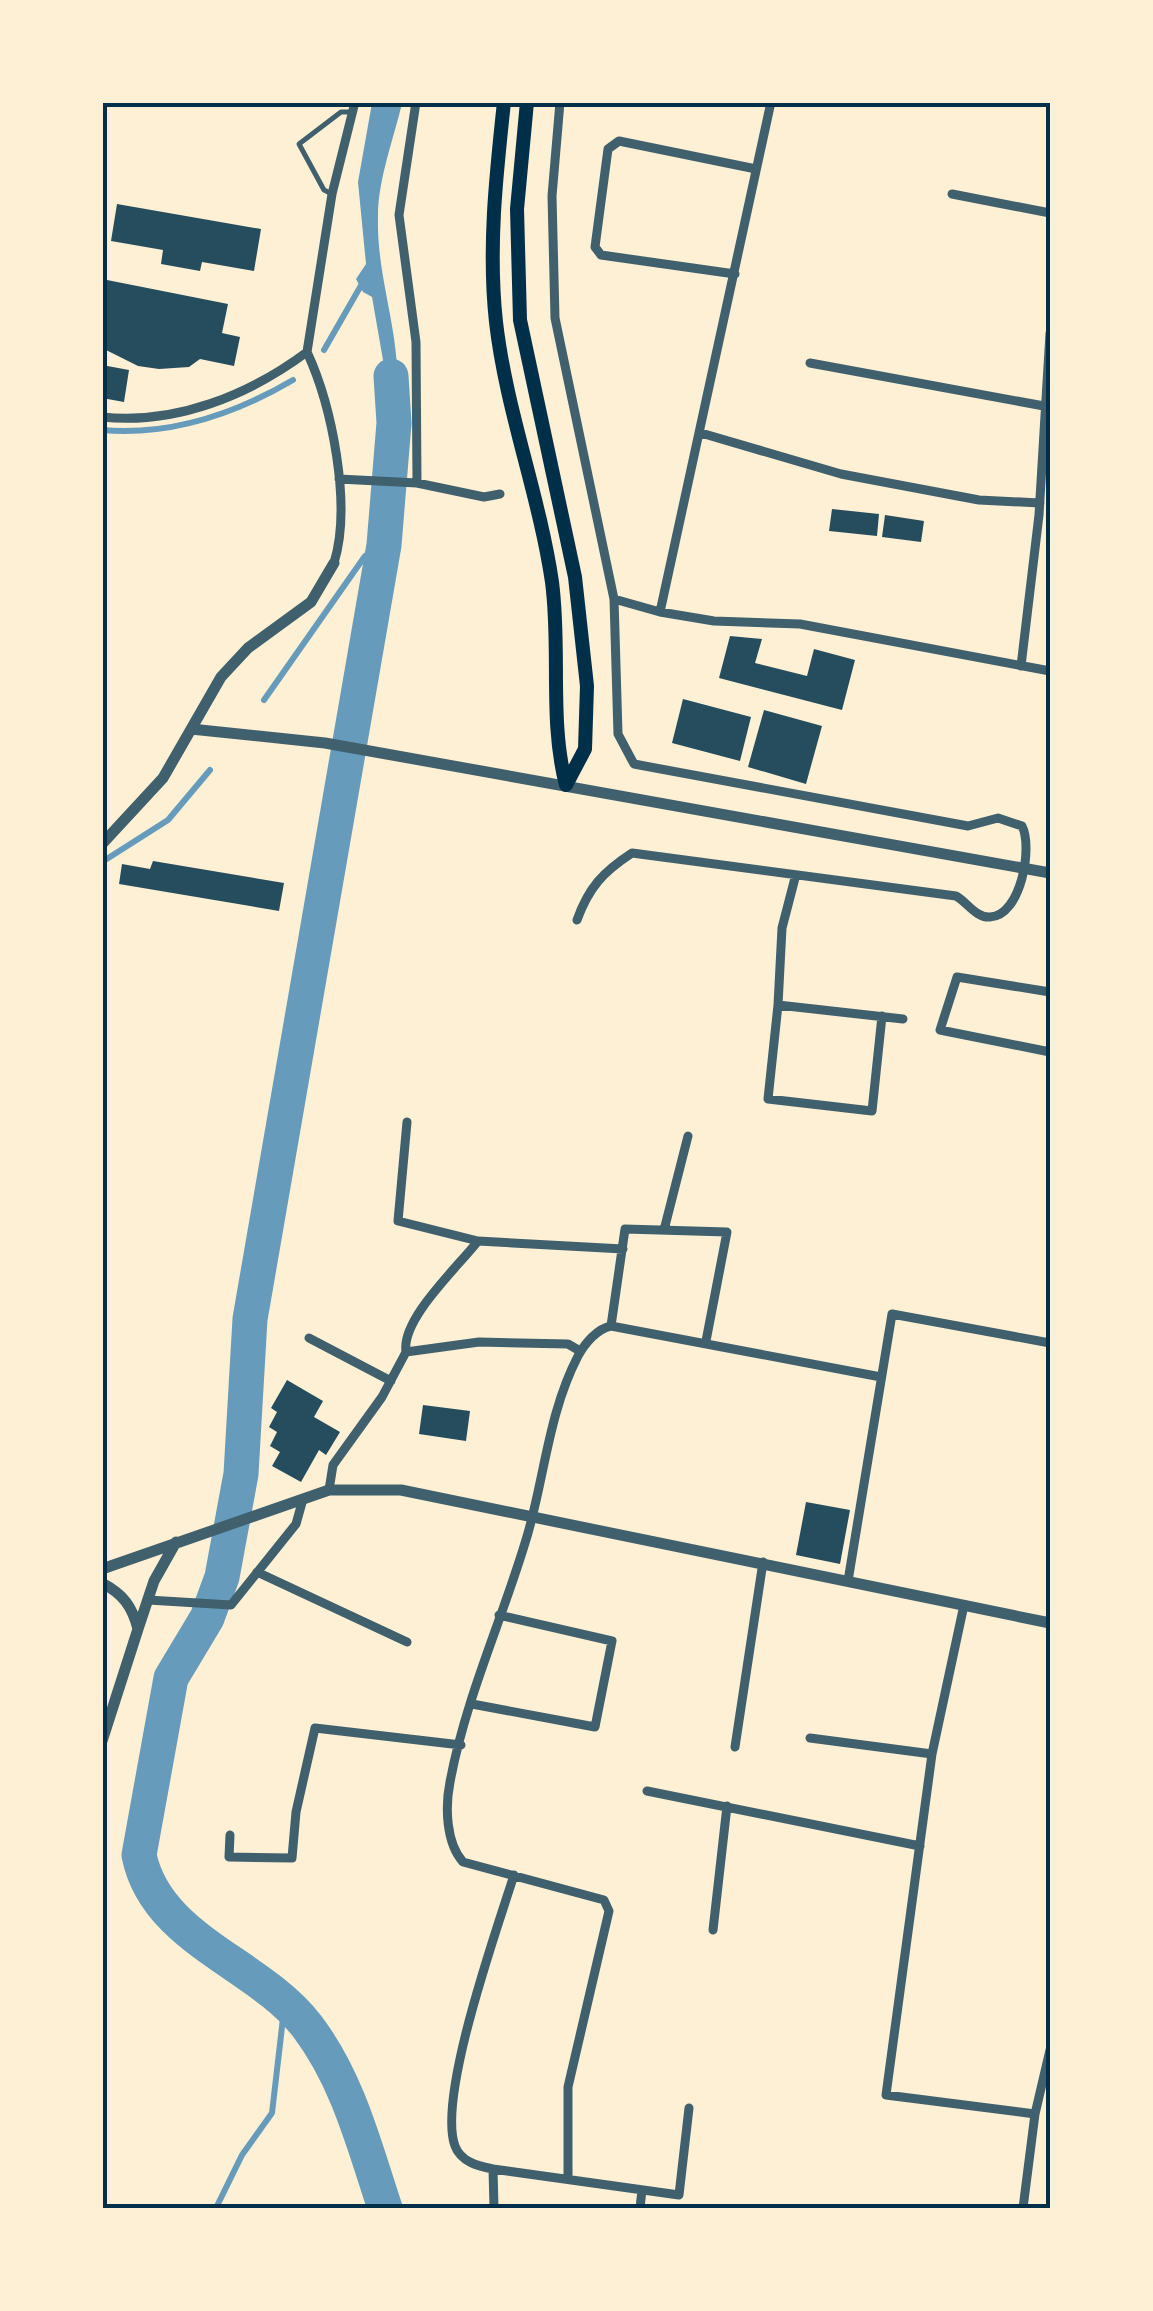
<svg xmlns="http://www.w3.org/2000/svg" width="1153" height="2311" font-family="Figtree,sans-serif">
<rect width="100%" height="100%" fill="#fdf0d5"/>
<path fill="#669bbc" d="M372,103h30c-8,35 -24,76 -24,113 -2,72 30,128 16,207l-22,-126 -9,-5 -7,-13 10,-15 -8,-82z"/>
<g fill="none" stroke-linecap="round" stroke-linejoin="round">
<path stroke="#669bbc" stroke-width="6" d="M324,350l39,-68
M102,430c68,6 133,-16 191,-50
M264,700l101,-144 19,-11
M102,862l66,-42 42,-50
M216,2208l26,-53 30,-42 13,-112"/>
<path stroke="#669bbc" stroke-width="35" d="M385,2208c-21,-63 -37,-128 -78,-182 -48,-63 -151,-86 -168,-171l32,-177 36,-60 15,-41 19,-103 9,-155 134,-774 10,-122 -3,-47"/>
</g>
<path fill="#264d5e" d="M117,204l144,25 -7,42 -52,-9 -2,9 -39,-7 2,-14 -52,-9z
M102,279l126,25 -6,29 18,4 -6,29 -34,-7 -11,8 -30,2 -21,-3 -36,-18z
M102,365l27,5 -5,32 -22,-4z
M832,509l47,5 -2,22 -48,-5z
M885,515l39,6 -3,21 -39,-5z
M730,636l32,3 -7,24 52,13 7,-27 41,11 -13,50 -123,-32z
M683,699l68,18 -11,44 -68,-18z
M764,710l58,16 -16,58 -58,-17z
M153,861l131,22 -5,28 -160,-27 3,-20 28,5z
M287,1380l36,21 -9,16 26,15 -14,23 -7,-5 -18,32 -29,-16 8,-14 -10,-6 7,-14 -8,-5 8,-15 -6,-4z
M423,1405l47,6 -4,30 -47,-7z
M806,1502l44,8 -10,54 -44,-9z"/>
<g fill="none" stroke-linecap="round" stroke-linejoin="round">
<path stroke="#3f606c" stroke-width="5" d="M332,194l-8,-4 -25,-46 42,-32h9"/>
<path stroke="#3f606c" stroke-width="9" d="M416,102l-17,113 17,127 1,141
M560,102l-8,94 3,122 59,281 4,135 16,30 334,62 30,-8 24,8c11,21 -1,90 -32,91 -14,1 -23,-15 -34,-21l-324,-43c-29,19 -43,34 -55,67
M952,194l98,19
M735,274l-134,-19 -6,-8 13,-98 11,-8 137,28
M307,352c25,54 45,153 27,211
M810,363l234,43
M102,417c74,8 147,-22 205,-65l25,-158 23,-92
M701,433l140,41 138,26 61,3
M339,479l78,4 67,14 16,-3
M614,599l46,13 54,9 86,3 250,47
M660,612l111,-510
M1021,666l18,-151 11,-182
M795,878l-13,50 -4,77 125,14
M1050,992l-93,-15 -17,53 110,22
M778,1005l-10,94 104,12 10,-95
M407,1122l-9,99 80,20
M664,1230l24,-94
M611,1326l270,51
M309,1338l82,43
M406,1352c-5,-33 51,-84 72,-111l145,8
M329,1490l4,-25 49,-68 24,-45 73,-10 89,2 12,7
M257,1572l150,70
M848,1581l44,-267 158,29
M148,1600l83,5 65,-81 7,-25
M964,1605l-32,149 -46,341 149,19
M472,1704l123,23 17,-86 -113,-26
M810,1738l122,16
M735,1747l28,-185
M647,1791l273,55
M230,1835l-1,22 63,1 4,-46 19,-84 146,17
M514,1875c-17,54 -77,222 -59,271 6,16 23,20 38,23l186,26 10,-87
M713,1930l14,-124
M493,2169l1,39
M568,2178v-91l41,-176 -5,-11 -141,-38c-17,-19 -18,-55 -13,-80 16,-86 54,-166 78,-249 17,-60 21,-121 50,-177 7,-13 19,-27 33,-30l14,-97 102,3 -21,109
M640,2208l2,-18
M1023,2208l12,-94 15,-64"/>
<path stroke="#3f606c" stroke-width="11" d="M191,729l134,14 725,130
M102,844l61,-66 58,-101 27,-29 63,-46 23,-39
M102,1569l227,-79h72l649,133
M102,1583c21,11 30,23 36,46l16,-48 22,-39
M102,1741l36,-112"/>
<path stroke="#003049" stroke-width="14" d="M504,102c-8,74 -16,147 -8,220 10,88 43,172 56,260 9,68 -3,138 14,203
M527,102l-10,107 3,111 55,257 12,109 -2,63 -19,36"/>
</g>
<rect width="1153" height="2311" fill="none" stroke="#fdf0d5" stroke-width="210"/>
<rect x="105" y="105" width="943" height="2101" fill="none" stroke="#003049" stroke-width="4"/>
</svg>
